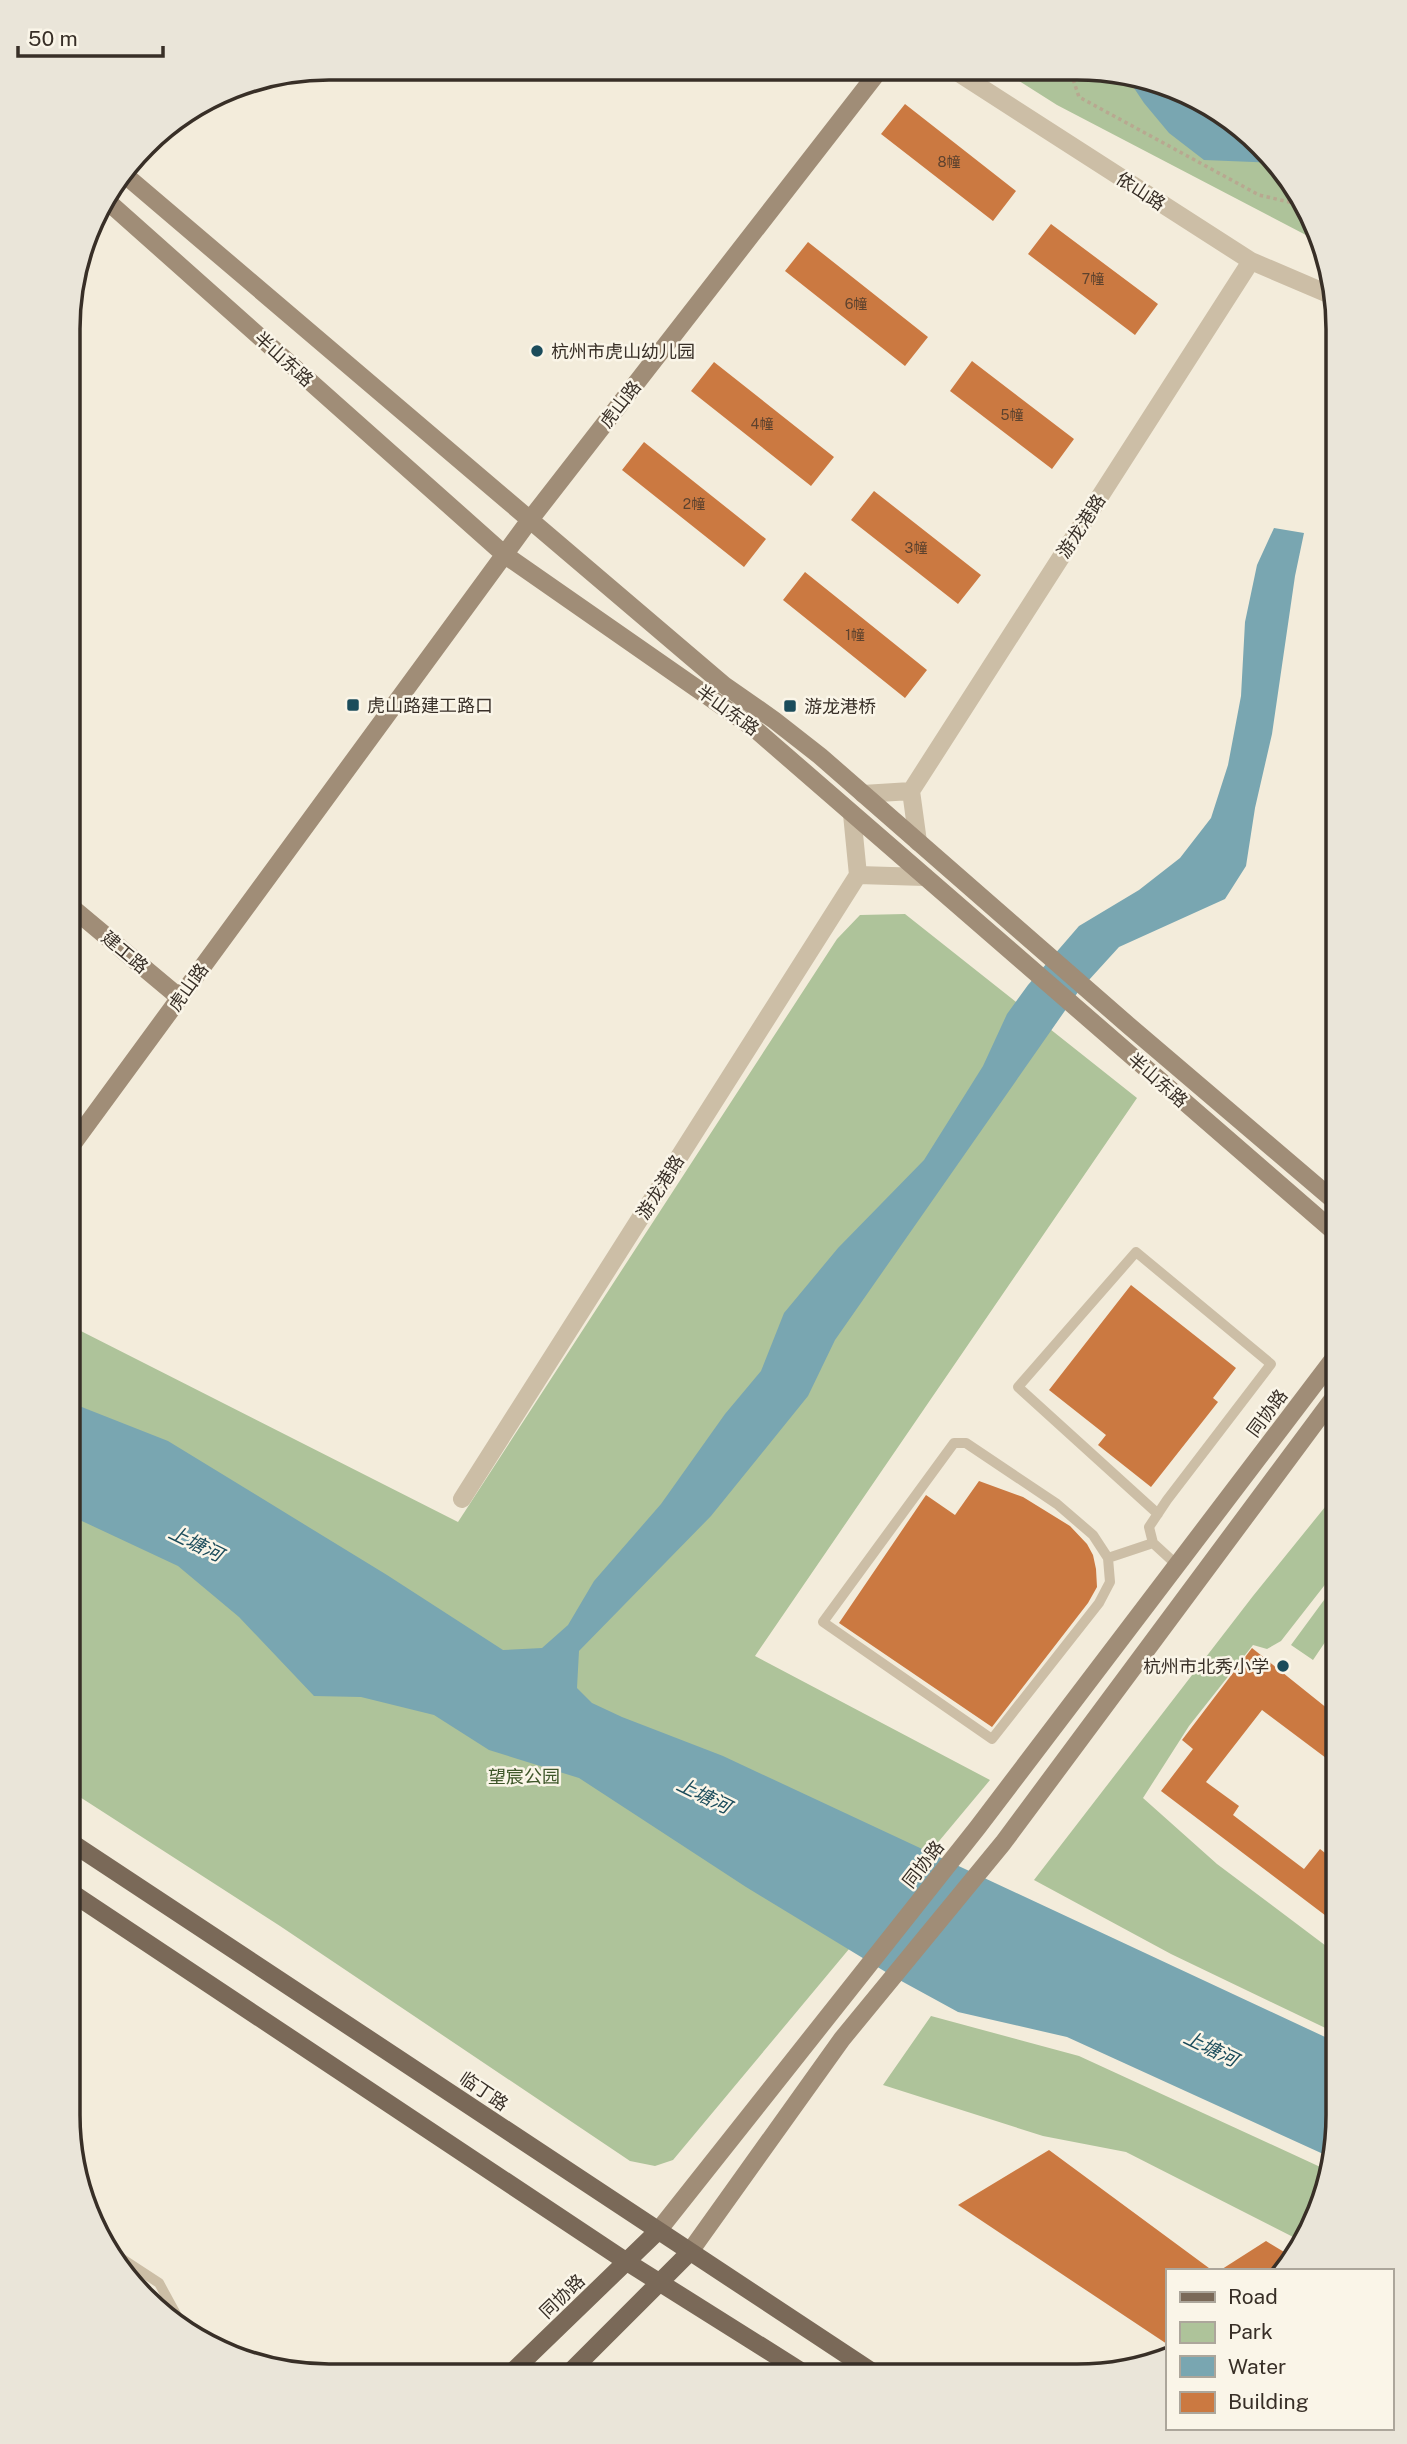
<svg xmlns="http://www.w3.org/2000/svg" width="1407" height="2444" font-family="'Public Sans','Noto Sans SC',sans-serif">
<rect width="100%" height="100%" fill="#f3ecdb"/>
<path fill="#aec39a" d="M1005,72l123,1 65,22 56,38 45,51 31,61 -268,-140z
M905,914l232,184 -382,558 235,124 -317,380 -18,6 -25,-5 -350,-235 -211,-136v-465l389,197 379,-583 23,-24z
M1338,1491v77l-57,73 -14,8 -14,-4 -64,81 -46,72 74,66 121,91v79l-167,-80 -137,-74 219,-284z
M1338,1581v42l-25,37 -22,-15z
M931,2016l148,40 250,115 -10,43 -16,28 -177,-90 -83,-16 -160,-51z"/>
<path fill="#79a6b1" d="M1124,73l69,22 56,38 27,30 -72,-3 -35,-27 -25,-30z
M1274,528l30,5 -9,43 -23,158 -17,74 -9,58 -21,33 -106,48 -41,45 -243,348 -27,56 -97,120 -132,135 -2,37 15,15 30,14 101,39 615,287v89l-6,26 -265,-121 -109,-25 -64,-35 -148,-90 -167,-109 -90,-28 -55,-35 -73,-18 -47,-1 -75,-79 -61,-51 -109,-51v-113l99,39 219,134 116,75 39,-2 26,-23 26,-44 67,-77 64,-90 36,-43 23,-58 54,-65 86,-88 59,-94 24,-52 21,-29 51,-59 60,-36 41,-32 31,-40 17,-53 13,-69 4,-74 12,-57z"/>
<path fill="#cb7941" d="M905,104l111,87 -23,30 -112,-87z
M1051,224l107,80 -23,31 -107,-81z
M808,242l120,95 -23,29 -120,-95z
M972,361l102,78 -22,30 -102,-78z
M714,362l120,95 -23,29 -120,-95z
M644,442l122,97 -22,28 -122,-97z
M874,491l107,84 -23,29 -107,-84z
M805,572l122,98 -22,28 -122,-98z
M1131,1285l105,83 -23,30 5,4 -67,85 -53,-42 8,-10 -57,-45z
M979,1481l44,16 47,29 17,18 6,11 3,14 1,18 -9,16 -96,124 -153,-104 87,-128 29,20z
M1252,1648l86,69v50l-76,-57 -56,72 33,24 -6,9 71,54 16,-20 18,14v62l-177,-134 32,-42 -11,-9z
M1049,2150l164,121h-46v73l-209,-139z
M1266,2241l28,17 -8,13h-67z"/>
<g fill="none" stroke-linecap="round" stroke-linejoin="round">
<path stroke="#b8a890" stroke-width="3.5" stroke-dasharray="3.5 3.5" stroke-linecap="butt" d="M1071,73l8,24 180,98 47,11"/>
<path stroke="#ccbea6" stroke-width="10" d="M1158,1514l-140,-127 118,-135 135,112 -104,136 -18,27 4,16 25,23
M1108,1558l-15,-23 -36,-31 -91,-61h-12l-131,179 169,117 107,-136 11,-21 -2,-24 45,-15
M107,2249l52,34 25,46"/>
<path stroke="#ccbea6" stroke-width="18" d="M957,72l294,189 82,35
M863,794l48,-3
M918,842l-7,-51 340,-530
M858,875l67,2
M462,1499l396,-624 -6,-61"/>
<path stroke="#a08d77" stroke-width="18" d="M125,175l599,510 50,35 46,36 308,269 210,179
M106,200l399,355 250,174 583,506
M70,906l110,92
M69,1149l460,-628 349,-449
M658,2231l320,-404 360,-474
M689,2253l153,-214 161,-196 335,-451"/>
<path stroke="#7a6958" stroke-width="18" d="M69,1841l808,534
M69,1891l558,371 180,113
M510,2374l148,-143
M568,2374l121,-121"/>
</g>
<g fill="#1b4c5b" stroke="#faf5e8" stroke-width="2.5">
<circle cx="537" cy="351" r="7"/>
<rect x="346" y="698" width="14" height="14" rx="3.5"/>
<rect x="783" y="699" width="14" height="14" rx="3.5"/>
<circle cx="1283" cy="1666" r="7"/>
</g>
<g text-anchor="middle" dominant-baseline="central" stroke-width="5" stroke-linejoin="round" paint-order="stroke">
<g font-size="14" fill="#5d422e">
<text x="949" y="162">8幢</text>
<text x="1093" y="279">7幢</text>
<text x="856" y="304">6幢</text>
<text x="1012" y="415">5幢</text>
<text x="762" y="424">4幢</text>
<text x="694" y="504">2幢</text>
<text x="916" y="548">3幢</text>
<text x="855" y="635">1幢</text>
</g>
<g font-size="18" fill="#382f27" stroke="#faf5e8">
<text transform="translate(1141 191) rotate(33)">依山路</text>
<text transform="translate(284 359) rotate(42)">半山东路</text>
<text transform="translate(620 404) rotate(-52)">虎山路</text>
<text transform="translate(1081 526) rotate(-57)">游龙港路</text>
<text transform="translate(728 710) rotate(36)">半山东路</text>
<text transform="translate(125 952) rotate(40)">建工路</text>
<text transform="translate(188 987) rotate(-54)">虎山路</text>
<text transform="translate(1158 1080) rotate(41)">半山东路</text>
<text transform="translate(660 1187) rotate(-58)">游龙港路</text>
<text transform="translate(1267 1413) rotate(-53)">同协路</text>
<text transform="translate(923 1864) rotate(-52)">同协路</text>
<text transform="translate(484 2091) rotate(34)">临丁路</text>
<text transform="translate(562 2296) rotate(-44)">同协路</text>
</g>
<g font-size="18" fill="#382f27" stroke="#faf5e8" text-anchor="start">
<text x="551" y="351">杭州市虎山幼儿园</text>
<text x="367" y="705">虎山路建工路口</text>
<text x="804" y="706">游龙港桥</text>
<text x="1269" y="1666" text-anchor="end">杭州市北秀小学</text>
</g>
<g font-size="18" fill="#3f572a" stroke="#faf5e8">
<text x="524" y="1776">望宸公园</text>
</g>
<g font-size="19" font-style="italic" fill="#1b4c5b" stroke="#faf5e8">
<text transform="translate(196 1543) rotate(26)">上塘河</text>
<text transform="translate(704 1795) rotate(26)">上塘河</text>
<text transform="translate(1211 2048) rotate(26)">上塘河</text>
</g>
</g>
<path d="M0 0H1407V2444H0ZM329 80H1077A249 249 0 0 1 1326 329V2115A249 249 0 0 1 1077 2364H329A249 249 0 0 1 80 2115V329A249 249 0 0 1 329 80Z" fill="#eae5d9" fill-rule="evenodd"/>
<path fill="none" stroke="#382f27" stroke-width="3.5" d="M329 80H1077A249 249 0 0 1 1326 329V2115A249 249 0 0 1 1077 2364H329A249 249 0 0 1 80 2115V329A249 249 0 0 1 329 80Z"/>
<rect x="1166" y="2269" width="228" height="161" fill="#faf5e8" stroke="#aca69b" stroke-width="2"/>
<rect x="1180" y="2292" width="35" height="10" fill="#7a6958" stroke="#aca69b" stroke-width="2"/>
<text x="1228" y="2304" font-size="21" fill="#382f27">Road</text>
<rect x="1180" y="2322" width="35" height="21" fill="#aec39a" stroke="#aca69b" stroke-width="2"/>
<text x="1228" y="2339" font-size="21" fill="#382f27">Park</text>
<rect x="1180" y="2356" width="35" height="21" fill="#79a6b1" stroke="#aca69b" stroke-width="2"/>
<text x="1228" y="2374" font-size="21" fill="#382f27">Water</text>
<rect x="1180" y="2392" width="35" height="21" fill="#cb7941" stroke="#aca69b" stroke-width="2"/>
<text x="1228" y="2409" font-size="21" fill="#382f27">Building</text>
<path d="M18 46v10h145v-10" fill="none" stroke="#382f27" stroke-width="3.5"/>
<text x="28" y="46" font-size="21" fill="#382f27" stroke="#faf5e8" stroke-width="5" paint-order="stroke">50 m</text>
</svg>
